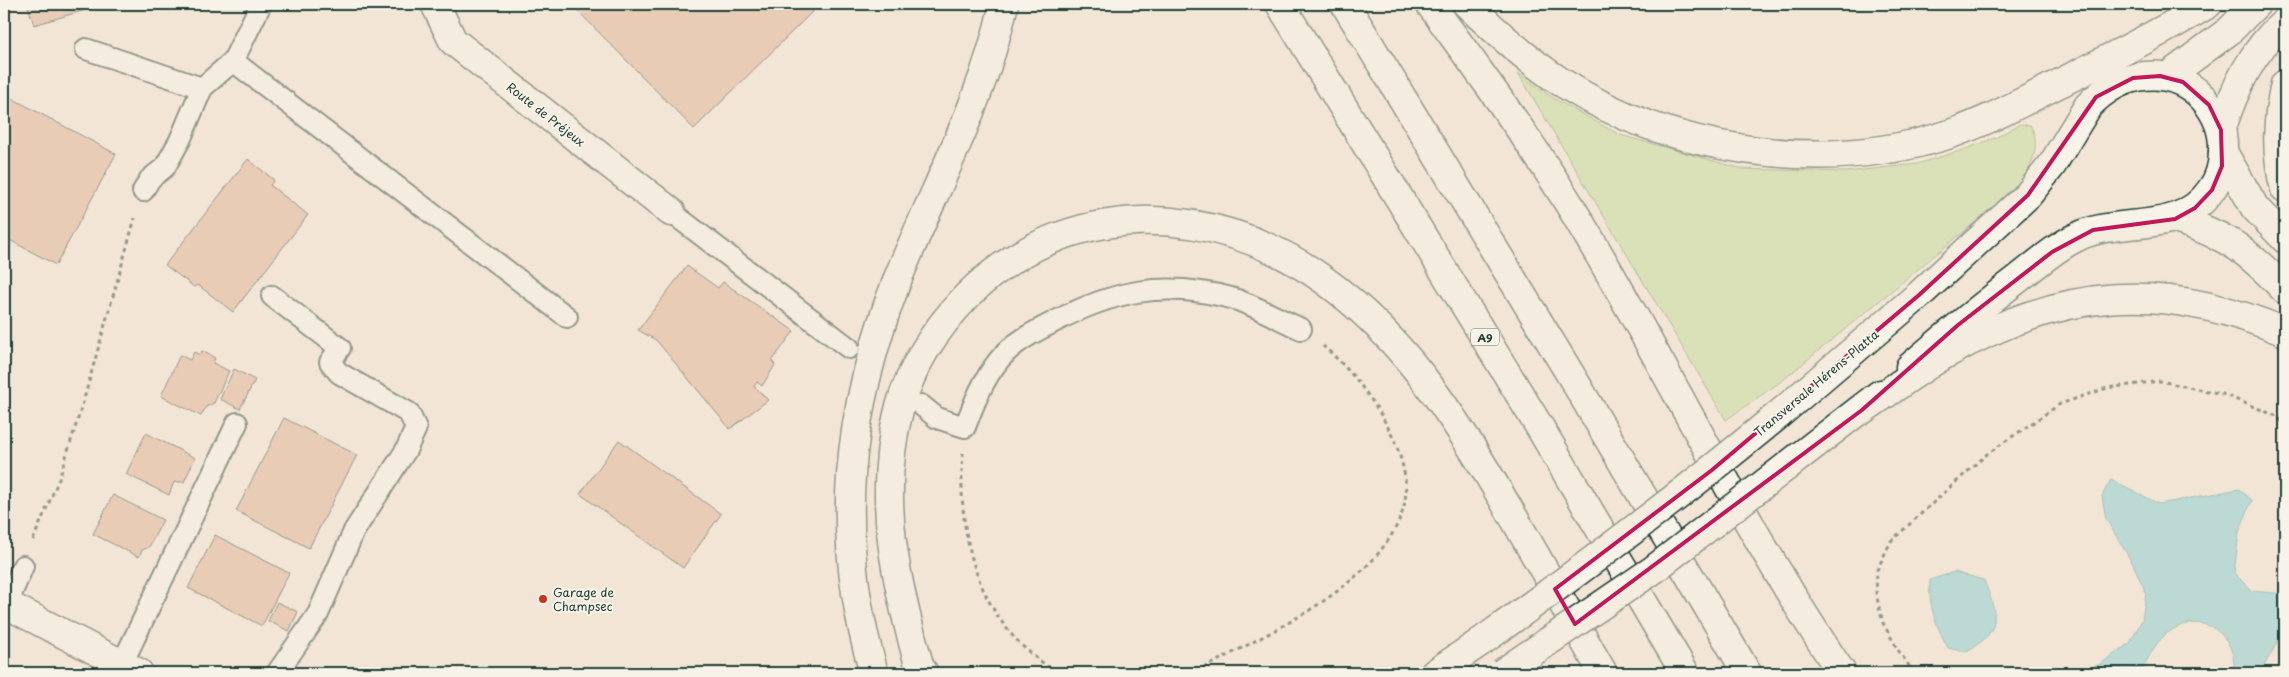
<svg xmlns="http://www.w3.org/2000/svg" width="2289" height="677" font-family="'Playpen Sans',sans-serif">
<rect width="100%" height="100%" fill="#f2e5d6"/>
<filter id="ink" filterUnits="userSpaceOnUse"><feTurbulence type="fractalNoise" baseFrequency=".02" numOctaves="2"/><feDisplacementMap in="SourceGraphic" scale="10" xChannelSelector="R" yChannelSelector="G"/><feConvolveMatrix kernelMatrix="1 2 1 2 8 2 1 2 1" color-interpolation-filters="sRGB"/></filter>
<g filter="url(#ink)">
<path fill="#bdda92" stroke="#6e8c63" d="M1518,73l35,25 67,37 123,34 103,3 71,-8 49,-15 31,-12 23,-13 10,1c13,20 0,45 -12,62l-235,193 -57,40z"/>
<path fill="#7acbd2" stroke="#569293" d="M2111,479l48,25 80,-15 13,11 -13,32 -5,41 18,18 33,3v35l-25,44h-26c3,-36 -28,-63 -62,-43 -16,9 -23,27 -31,43h-64l23,-9 30,-21 12,-23 4,-27 -13,-29 -27,-45 -4,-23z
M1954,572l30,8c14,36 19,52 -19,72l-17,-4c-12,-23 -20,-41 -18,-68z"/>
<path fill="#dead90" stroke="#1f3d34" d="M27,4h79l-72,21z
M571,4h249l-126,125z
M4,94l112,60 -60,111 -52,-28z
M248,159l26,21 -4,5 38,30 -75,97 -35,-27 -4,2 -29,-22z
M687,266l31,22 5,-6 71,49 -22,30 3,4 -13,21 -5,-4 -3,4 14,14 -38,29 -74,-89 -18,-10z
M202,351l13,7 -2,5 16,8 -15,32 -8,4 -5,9 -40,-20 19,-41 10,5 4,-8 6,3z
M234,369l21,11 -15,29 -20,-10z
M284,418l73,37 -48,93 -73,-37z
M146,433l49,25 -11,24h-10l-5,13 -43,-21z
M619,440l102,74 -38,54 -103,-74z
M113,495l50,25 -14,27 -7,3 -3,7 -46,-23z
M215,535l74,38 -27,53 -74,-38z
M277,602l21,10 -9,19 -21,-10z"/>
<g fill="none" stroke-linecap="round" stroke-linejoin="round">
<defs>
<path id="lane" d="M261,4l-28,57 334,256
M86,49l116,39
M143,191l7,-12 15,-12 15,-27 22,-52 31,-27
M671,212l178,136
M272,296l68,52 -10,14 9,11 70,40 7,15 -10,22 -52,81 -36,83 -41,59
M921,405l16,13 28,9c9,-24 18,-47 34,-67 14,-17 33,-27 53,-37 60,-32 111,-43 179,-25 24,7 47,21 70,31
M7,604l16,-38
M122,664l115,-241"/>
<path id="street" d="M435,4l18,37 218,171
M4,603l135,70"/>
<path id="secondary" d="M2167,77l62,-46 27,-27
M2221,130c14,-42 30,-79 64,-108
M1777,416l142,-121 109,-100 24,-30 36,-59c32,-34 82,-44 116,-7 13,15 20,32 19,52 0,14 -3,27 -12,39 -32,47 -89,25 -134,47 -21,10 -40,27 -58,41 -38,29 -73,58 -109,89
M1800,456l80,-62
M1435,673l47,-32"/>
<path id="highway" d="M1280,4l259,422 146,247
M1345,4l230,378 172,291
M1430,4c53,73 108,146 154,225 88,147 162,303 258,444
M1467,4c29,28 60,56 94,78 110,70 259,92 383,54 41,-13 78,-34 116,-53 50,-25 100,-50 148,-79
M2285,84c-8,36 -10,69 0,105
M2223,152l32,56 30,31
M2175,219c53,17 72,31 110,71
M1862,410c27,-18 54,-38 82,-55 118,-67 216,-76 341,-23
M874,673c-41,-138 -28,-262 24,-395 37,-91 85,-177 106,-274
M924,673l-4,-5c-24,-84 -44,-171 -21,-258 12,-44 37,-82 68,-114 100,-100 247,-95 357,-16 85,61 138,149 190,238 30,52 60,104 89,155"/>
</defs>
<use href="#lane" stroke="#1f3d34" stroke-width="24"/>
<use href="#street" stroke="#1f3d34" stroke-width="31"/>
<use href="#secondary" stroke="#1f3d34" stroke-width="31"/>
<use href="#highway" stroke="#1f3d34" stroke-width="31"/>
<path stroke="#1f3d34" stroke-width="3" stroke-dasharray="4 4" stroke-linecap="butt" d="M963,453c-7,86 17,176 96,220
M33,540l26,-61 23,-73 53,-188
M1188,673c23,-8 43,-19 65,-31 53,-28 128,-69 149,-129 19,-55 -39,-134 -79,-167
M1914,673l-16,-23 -15,-27 -7,-29 1,-24 14,-29 96,-87 73,-50 47,-16 53,-7 62,13 55,22 8,9"/>
<use href="#lane" stroke="#f7f3e8" stroke-width="20"/>
<use href="#street" stroke="#f7f3e8" stroke-width="28"/>
<use href="#secondary" stroke="#f7f3e8" stroke-width="28"/>
<use href="#highway" stroke="#f7f3e8" stroke-width="28"/>
<defs>
<path id="secondary-bridge" d="M1482,641c101,-72 200,-146 295,-225
M1502,673l151,-103 147,-114"/>
</defs>
<use href="#secondary-bridge" stroke="#1f3d34" stroke-width="31" stroke-linecap="butt"/>
<use href="#secondary-bridge" stroke="#f7f3e8" stroke-width="28"/>
</g>
</g>
<path d="M0 0H2289V677H0ZM2160,76l23,6 26,23 12,25 1,36 -10,24 -17,18 -20,11 -82,11 -41,22 -94,73 -96,85 -287,214 -20,-35 157,-119 207,-175 109,-100 68,-98 37,-19z" fill="#f2e5d6" fill-opacity=".55" fill-rule="evenodd"/>
<path fill="none" stroke="#c2185b" stroke-width="4" stroke-linejoin="round" d="M2160,76l23,6 26,23 12,25 1,36 -10,24 -17,18 -20,11 -82,11 -41,22 -94,73 -96,85 -287,214 -20,-35 157,-119 207,-175 109,-100 68,-98 37,-19z"/>
<circle fill="#c8321e" stroke="#f7f3e8" stroke-width="2" cx="543" cy="599" r="5"/>
<g text-anchor="middle" dominant-baseline="central" stroke-width="4" stroke-linejoin="round" paint-order="stroke">
<rect fill="#f7f3e8" stroke="#60746a" stroke-width="1" x="1471" y="328.5" width="28" height="17" rx="4"/>
<g font-size="11" font-weight="bold" fill="#1f3d34">
<text x="1485" y="337">A9</text>
</g>
<g font-size="12" fill="#1f3d34" stroke="#f7f3e8">
<text transform="translate(546 114) rotate(38)">Route de Préjeux</text>
<text transform="translate(1816 383) rotate(-40)">Transversale Hérens-Platta</text>
</g>
<g font-size="12" fill="#1f3d34" stroke="#f7f3e8" text-anchor="start">
<text x="553" y="592">Garage de<tspan x="553" dy="14">Champsec</tspan></text>
</g>
</g>
<rect width="2289" height="677" fill="none" stroke="#f7f3e8" stroke-width="20"/>
<rect x="10" y="10" width="2269" height="657" fill="none" stroke="#1f3d34" stroke-width="2" filter="url(#ink)"/>
</svg>
